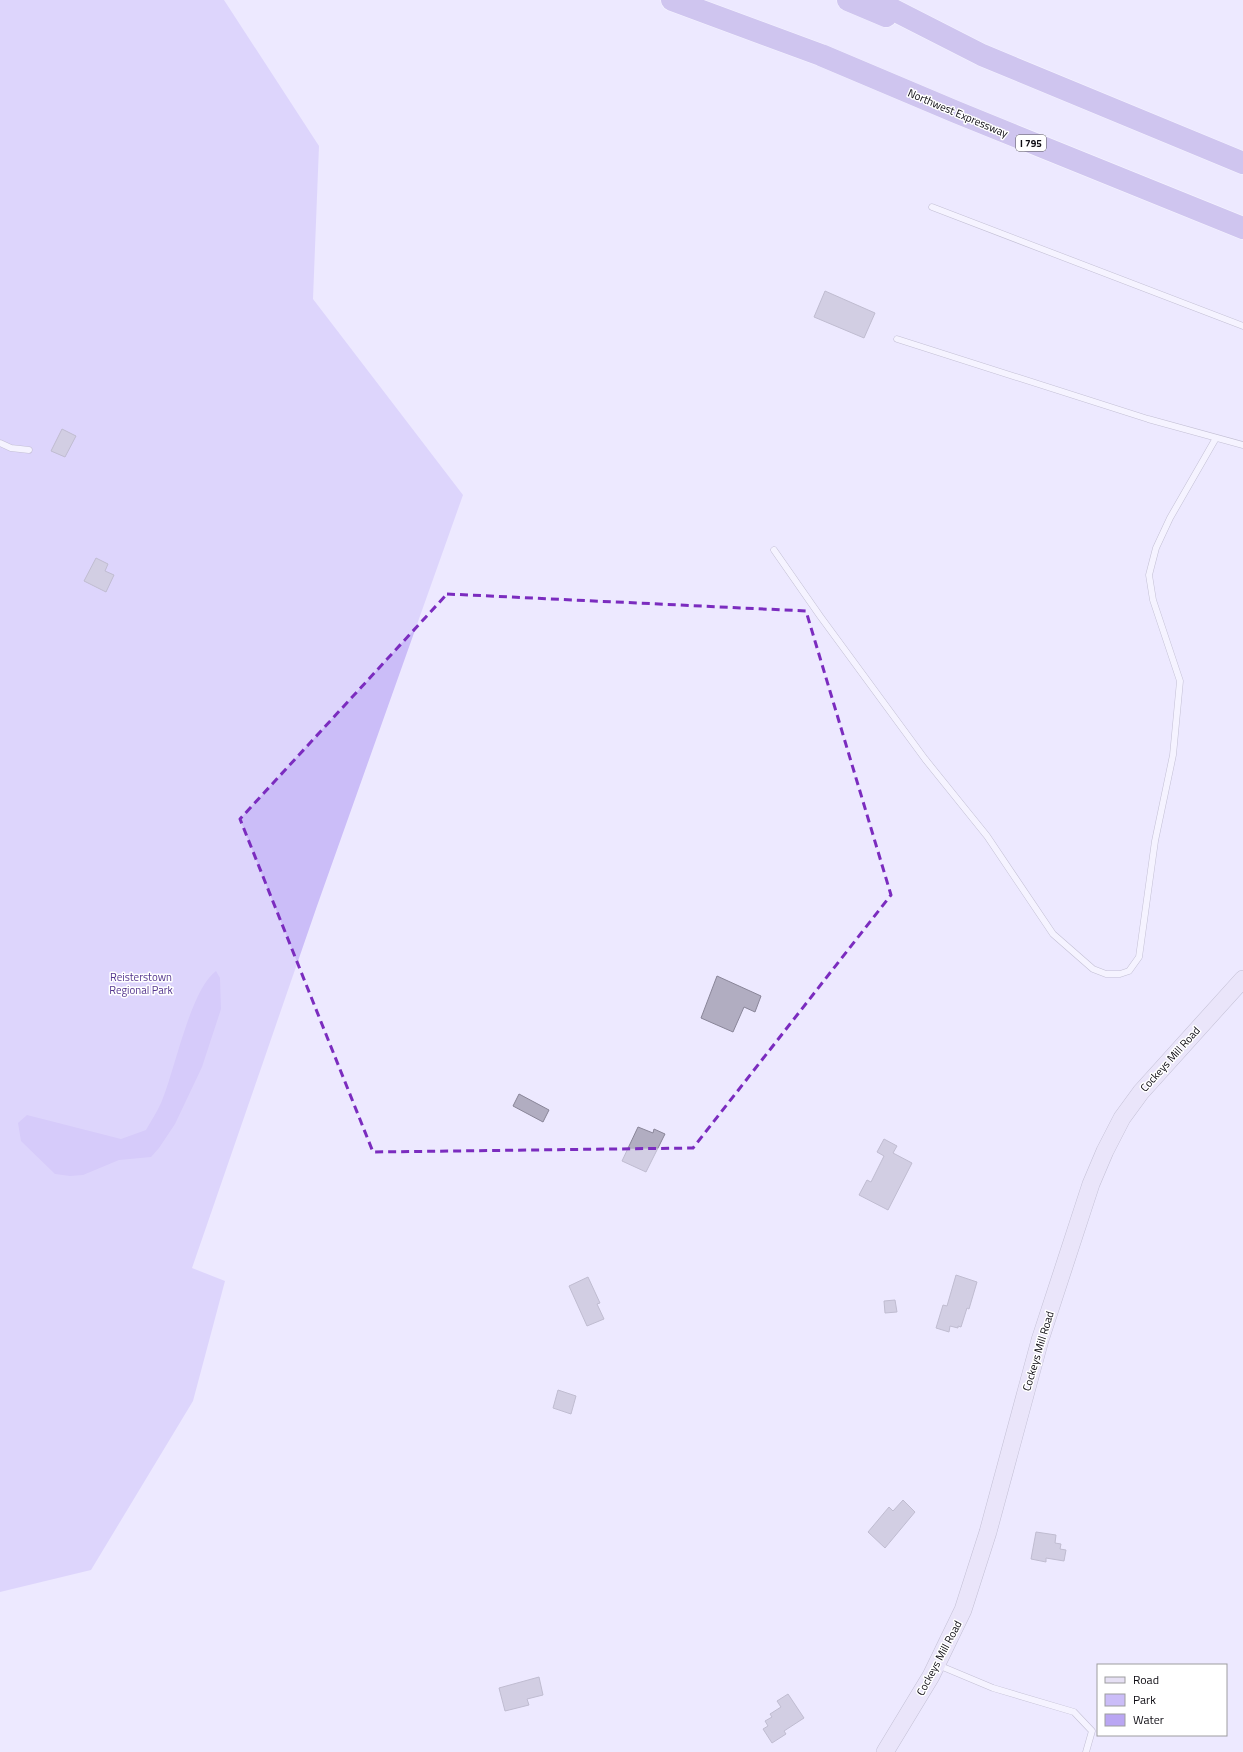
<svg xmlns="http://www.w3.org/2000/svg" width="1243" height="1752" font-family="'Titillium Web',sans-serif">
<rect width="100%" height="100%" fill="#ede9ff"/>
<path fill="#cbbdf8" d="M0,0h224l95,146 -6,153 150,196 -146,411 -125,362 33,13 -32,120 -102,169 -91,22z"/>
<path fill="#baa6f3" d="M216,971l4,7 1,31 -19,58 -27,57 -16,24 -8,9 -32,3 -36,15 -13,1 -15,-2 -34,-33 -3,-18 9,-8 94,24 25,-9c5,-9 11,-18 15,-27 14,-32 29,-113 55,-132z"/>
<path fill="#b1adc1" stroke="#898598" d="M825,291l50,22 -11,25 -50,-21z
M62,429l14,7 -11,21 -14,-6z
M96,558l12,6 -3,7 9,4 -8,17 -22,-11z
M717,976l44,20 -6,16 -11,-5 -11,25 -32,-14z
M519,1094l30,16 -6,12 -30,-16z
M638,1127l15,6 1,-4 11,5 -19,38 -24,-11z
M884,1139l13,7 -4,7 19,10 -24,47 -29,-15 8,-15 4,2 13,-26 -7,-4z
M956,1275l21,7 -8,27 -2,-1 -6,19 -3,-1v2l-8,-2 -1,6 -13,-4 7,-23 4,1z
M588,1277l12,26 -3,1 7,15 -17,7 -18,-40z
M895,1300l2,12 -12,1 -1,-12z
M558,1390l18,6 -5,18 -18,-6z
M903,1500l12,12 -30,36 -17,-16 21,-25 4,4z
M1036,1532l20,3 -1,8 6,1 -1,5 6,1 -2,11 -18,-3v4l-15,-3z
M539,1677l4,18 -16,4 2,6 -24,6 -6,-23z
M788,1694l16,24 -20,13 2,3 -14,9 -9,-14 5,-3 -3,-5 7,-4 -2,-3 11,-7 -4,-6z"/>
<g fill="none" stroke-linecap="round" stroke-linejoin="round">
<defs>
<path id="lane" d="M932,207l311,119
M897,339l251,80 95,26
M0,443l11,5 18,2
M774,550l46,66 105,143 62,77 66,98 40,35 13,5h14l9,-3 10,-14 16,-116 18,-86 7,-74 -27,-81 -4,-25 7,-27 14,-30 46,-80
M938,1665l55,23 81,24 18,19 -6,21"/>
<path id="secondary" d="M885,1752l46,-76 32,-66 25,-78 52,-192 51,-156 14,-33 17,-33 19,-26 102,-113"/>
<path id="highway" d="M672,0l149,55 135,57 287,116
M848,0l38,16
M874,0l108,55 261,108"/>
</defs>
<use href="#lane" stroke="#918da1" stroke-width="7"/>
<use href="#secondary" stroke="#918da1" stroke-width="18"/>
<use href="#highway" stroke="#fff" stroke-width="23"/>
<use href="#lane" stroke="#fff" stroke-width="6"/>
<use href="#secondary" stroke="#e6e0f4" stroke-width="17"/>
<use href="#highway" stroke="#aa99db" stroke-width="22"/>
</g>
<path d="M0 0H1243V1752H0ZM447,594l359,17 85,284 -198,253 -320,4 -133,-333z" fill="#ede9ff" fill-opacity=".55" fill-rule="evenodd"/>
<path fill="none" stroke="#7b2cbf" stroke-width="3" stroke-dasharray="8 5" stroke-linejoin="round" d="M447,594l359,17 85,284 -198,253 -320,4 -133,-333z"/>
<g text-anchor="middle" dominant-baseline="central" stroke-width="3" stroke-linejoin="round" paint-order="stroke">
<rect fill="#fff" stroke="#565459" stroke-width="1" x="1016" y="135" width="30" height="16" rx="3"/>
<g font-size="10" font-weight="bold" fill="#0d0b12">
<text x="1031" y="143">I 795</text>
</g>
<g font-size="11" fill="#0d0b12" stroke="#fff">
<text transform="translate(958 113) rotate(23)">Northwest Expressway</text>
<text transform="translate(1170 1059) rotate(-48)">Cockeys Mill Road</text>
<text transform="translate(1038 1351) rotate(-73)">Cockeys Mill Road</text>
<text transform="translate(939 1658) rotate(-62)">Cockeys Mill Road</text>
</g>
<g font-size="11" fill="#54368e" stroke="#fff">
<text x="141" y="977">Reisterstown<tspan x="141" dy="13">Regional Park</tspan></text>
</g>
</g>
<rect x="1097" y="1664" width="130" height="72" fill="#ffffff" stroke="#9e9da0"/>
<rect x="1105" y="1677" width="20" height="6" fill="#e6e0f4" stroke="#9e9da0"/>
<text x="1133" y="1684" font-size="12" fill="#0d0b12">Road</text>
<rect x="1105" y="1694" width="20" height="12" fill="#cbbdf8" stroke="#9e9da0"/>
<text x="1133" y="1704" font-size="12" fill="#0d0b12">Park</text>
<rect x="1105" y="1714" width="20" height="12" fill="#baa6f3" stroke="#9e9da0"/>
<text x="1133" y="1724" font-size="12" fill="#0d0b12">Water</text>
</svg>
